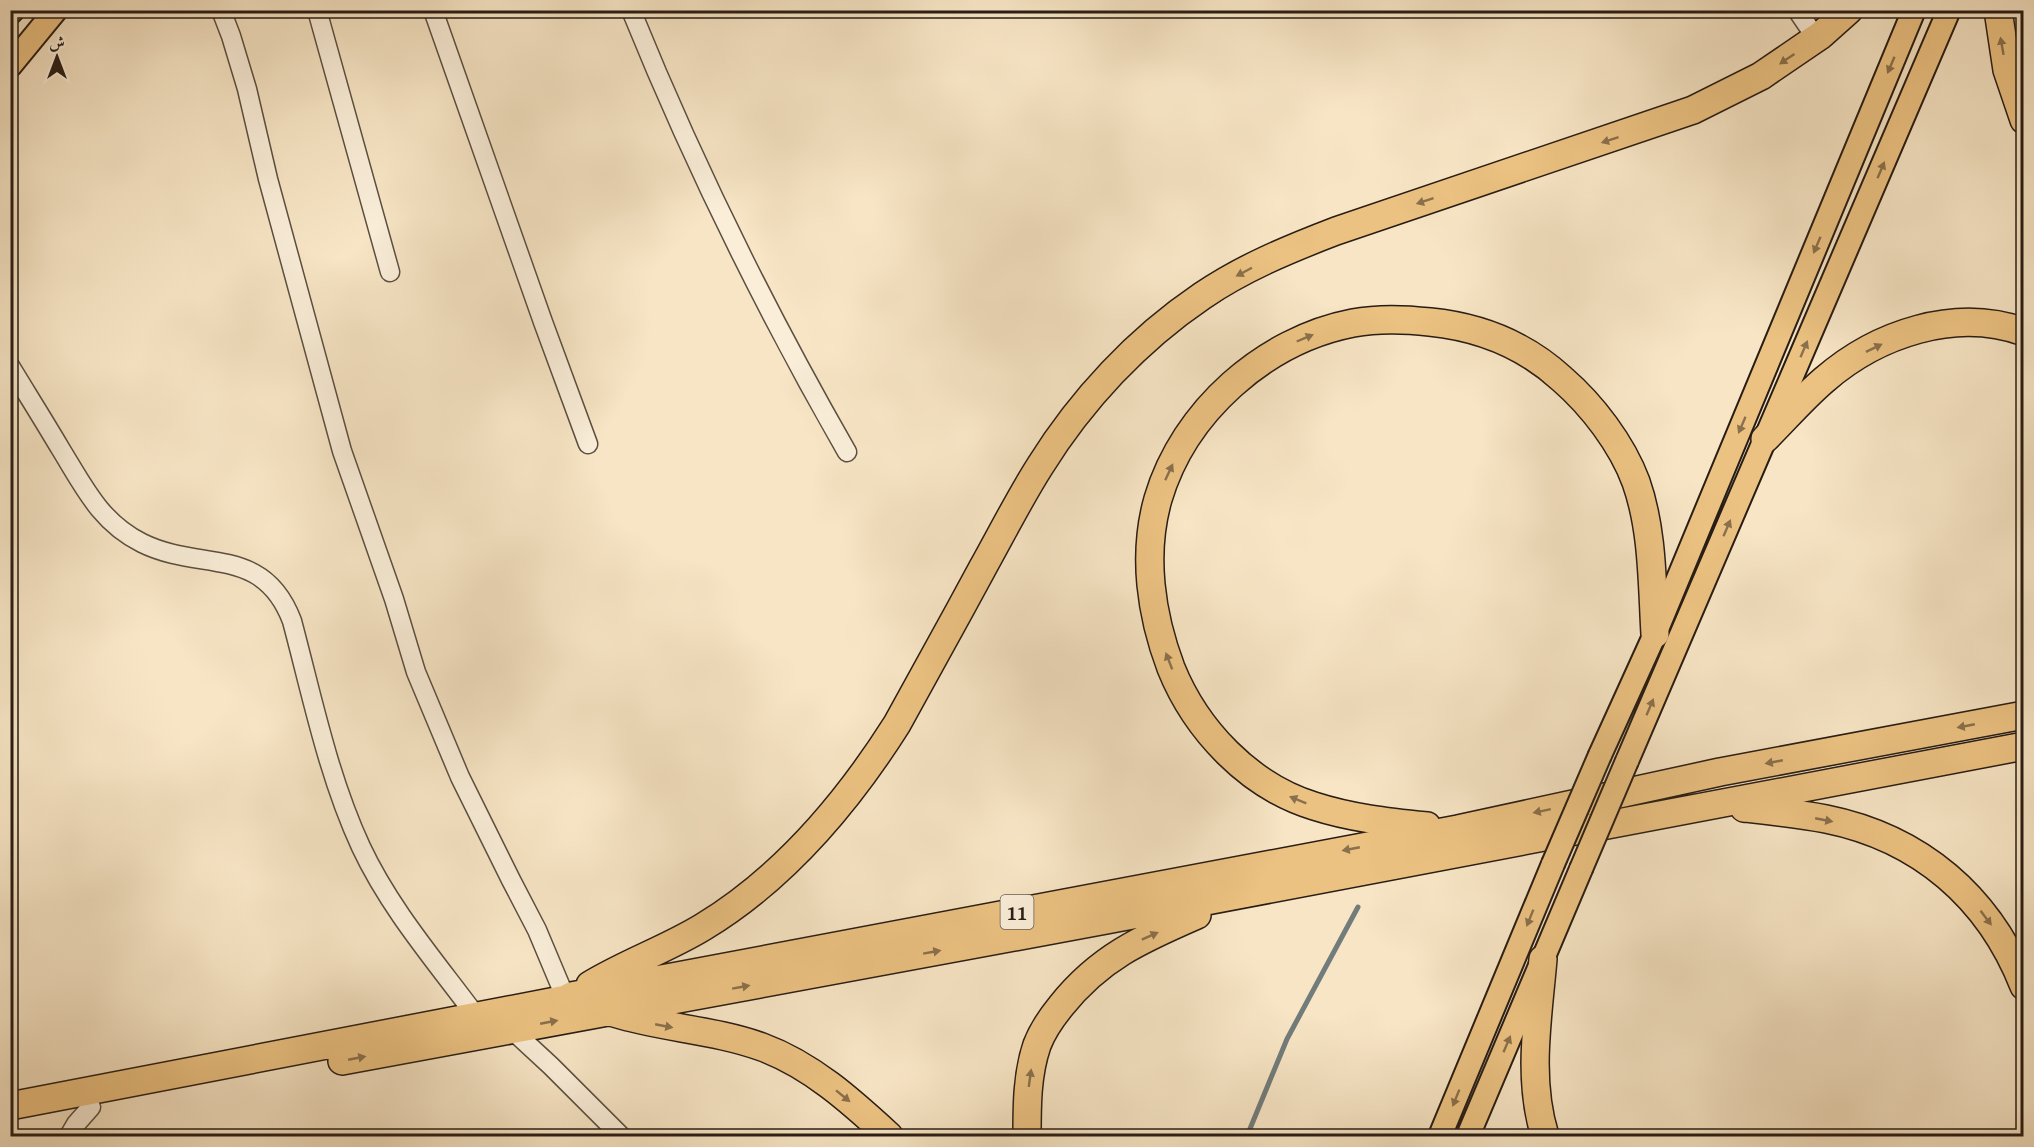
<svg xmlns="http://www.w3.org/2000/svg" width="2034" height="1147" font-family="'Gentium Book Plus',Amiri,serif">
<rect width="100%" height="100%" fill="#f7e5c5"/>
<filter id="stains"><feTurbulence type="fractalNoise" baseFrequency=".00333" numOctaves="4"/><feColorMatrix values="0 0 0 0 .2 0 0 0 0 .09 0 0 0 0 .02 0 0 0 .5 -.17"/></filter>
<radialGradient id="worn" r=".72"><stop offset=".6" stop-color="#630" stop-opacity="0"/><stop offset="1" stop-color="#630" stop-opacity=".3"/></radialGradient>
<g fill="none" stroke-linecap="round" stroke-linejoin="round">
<path stroke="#717c7b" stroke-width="5" d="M1247,1136l40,-97 71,-132"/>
<defs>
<path id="minor" d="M221,10l10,26 16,53 21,90 74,272 52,148 22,73 44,105 51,103 26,50 29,69
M317,10l73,262
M433,10l110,312 45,122
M631,10c62,153 134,299 216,442
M1797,10l19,28
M10,366c17,28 34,55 50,82 24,39 40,74 82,95 58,29 121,1 150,78 20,75 36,155 69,226 29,62 75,115 115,169
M511,1029l40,37 70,70
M69,1136l7,-12 15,-17"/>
<path id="major" d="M10,13l3,-3
M10,66l46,-56
M1600,755l55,-121 259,-624
M1627,761l322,-751
M1440,1136l113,-272
M1468,1136l113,-267"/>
<path id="highway" d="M1998,10l9,60 17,50
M1765,439c20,-20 38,-41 59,-59 53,-46 131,-73 200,-48
M1744,808c27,3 55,6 82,11 94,19 163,78 198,167
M1427,826c-39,-4 -76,-8 -113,-20 -65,-20 -118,-76 -143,-138 -20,-53 -29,-113 -13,-169 26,-88 107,-159 195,-176 26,-5 51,-4 77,-1 50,5 95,23 132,57 30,26 60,65 74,103 17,48 16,102 19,152
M1543,959c-5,59 -16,119 2,177
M590,985c36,-22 77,-36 113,-58 81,-49 144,-124 194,-203 28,-51 57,-103 85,-155 19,-34 37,-70 58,-103 41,-66 97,-126 162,-170 41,-28 87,-47 134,-65l357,-121 68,-34 60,-41 28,-25
M614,1013c49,15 101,17 148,34 49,18 89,54 127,89
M342,1061c561,-104 1122,-205 1682,-315
M10,1106l556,-107 5,-3 887,-167 262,-57 304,-57
M1027,1136c0,-30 0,-62 10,-91 5,-13 15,-28 24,-39 39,-49 81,-67 136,-91"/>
</defs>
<use href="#minor" stroke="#5c4f41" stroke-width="21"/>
<use href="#major" stroke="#281d15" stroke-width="26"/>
<use href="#highway" stroke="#281d15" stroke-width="30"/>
<use href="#minor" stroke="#faeed9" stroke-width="18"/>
<use href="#major" stroke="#ecc282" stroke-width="22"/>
<use href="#highway" stroke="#ecc282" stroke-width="27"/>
<defs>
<path id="major-bridge" d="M1553,864l47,-109
M1581,869l46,-108"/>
</defs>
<use href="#major-bridge" stroke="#281d15" stroke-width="26" stroke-linecap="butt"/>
<use href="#major-bridge" stroke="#ecc282" stroke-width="22"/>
</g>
<defs><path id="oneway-solid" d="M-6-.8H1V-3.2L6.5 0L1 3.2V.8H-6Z" transform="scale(1.5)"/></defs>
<g fill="#8a704c">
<use href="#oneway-solid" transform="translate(2002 46) rotate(-100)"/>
<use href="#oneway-solid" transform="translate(1787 59) rotate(146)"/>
<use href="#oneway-solid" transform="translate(1891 65) rotate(113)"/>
<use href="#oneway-solid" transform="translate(1610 140) rotate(162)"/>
<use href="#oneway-solid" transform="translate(1881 170) rotate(-67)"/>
<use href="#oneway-solid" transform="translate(1425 201) rotate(162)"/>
<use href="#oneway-solid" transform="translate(1817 245) rotate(113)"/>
<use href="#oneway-solid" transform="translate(1244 272) rotate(152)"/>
<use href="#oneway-solid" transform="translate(1305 338) rotate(-23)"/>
<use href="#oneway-solid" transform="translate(1874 348) rotate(-26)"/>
<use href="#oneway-solid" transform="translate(1804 349) rotate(-67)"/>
<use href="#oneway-solid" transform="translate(1742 425) rotate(113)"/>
<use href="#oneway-solid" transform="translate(1169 472) rotate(-65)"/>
<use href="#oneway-solid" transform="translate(1727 528) rotate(-67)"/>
<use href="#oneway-solid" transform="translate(1169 661) rotate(-111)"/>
<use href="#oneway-solid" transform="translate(1650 707) rotate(-67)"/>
<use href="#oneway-solid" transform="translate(1966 726) rotate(169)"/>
<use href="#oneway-solid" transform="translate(1774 762) rotate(169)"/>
<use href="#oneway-solid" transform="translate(1298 800) rotate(-158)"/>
<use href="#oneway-solid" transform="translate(1542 811) rotate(168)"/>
<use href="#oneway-solid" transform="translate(1824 820) rotate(11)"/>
<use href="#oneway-solid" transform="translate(1351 849) rotate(169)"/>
<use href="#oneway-solid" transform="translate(1530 918) rotate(112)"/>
<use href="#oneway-solid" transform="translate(1986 918) rotate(53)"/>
<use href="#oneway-solid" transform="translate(1150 936) rotate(-24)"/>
<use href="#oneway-solid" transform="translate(932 952) rotate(-10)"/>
<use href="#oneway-solid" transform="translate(741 987) rotate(-10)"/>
<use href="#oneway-solid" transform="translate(549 1022) rotate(-11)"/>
<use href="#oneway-solid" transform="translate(664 1026) rotate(11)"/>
<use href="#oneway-solid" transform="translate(1507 1044) rotate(-67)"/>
<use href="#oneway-solid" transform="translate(357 1058) rotate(-11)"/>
<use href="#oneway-solid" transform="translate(1030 1078) rotate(-82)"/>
<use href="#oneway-solid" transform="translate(843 1096) rotate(39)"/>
<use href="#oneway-solid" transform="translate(1456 1098) rotate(112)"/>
</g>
<g text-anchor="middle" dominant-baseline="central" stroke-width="4.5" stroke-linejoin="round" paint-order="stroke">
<rect fill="#faeed9" stroke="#675c50" stroke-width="1.5" x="1000.5" y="895" width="33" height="34" rx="4.5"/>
<g font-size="20" font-weight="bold" fill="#281d15">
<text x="1017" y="912">11</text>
</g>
</g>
<rect width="2034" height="1147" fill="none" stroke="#f7e5c5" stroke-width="36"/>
<rect x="12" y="12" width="2010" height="1123" fill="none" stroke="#281d15" stroke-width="3"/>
<rect x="18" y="18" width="1998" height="1111" fill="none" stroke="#281d15" stroke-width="1.5"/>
<g transform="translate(57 57)" stroke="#faeed9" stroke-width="4.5" paint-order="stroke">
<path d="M0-4.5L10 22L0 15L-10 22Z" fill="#281d15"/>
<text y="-9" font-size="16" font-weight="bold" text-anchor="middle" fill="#281d15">ش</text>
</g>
<rect width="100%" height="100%" filter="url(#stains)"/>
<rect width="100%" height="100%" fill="url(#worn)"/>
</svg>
